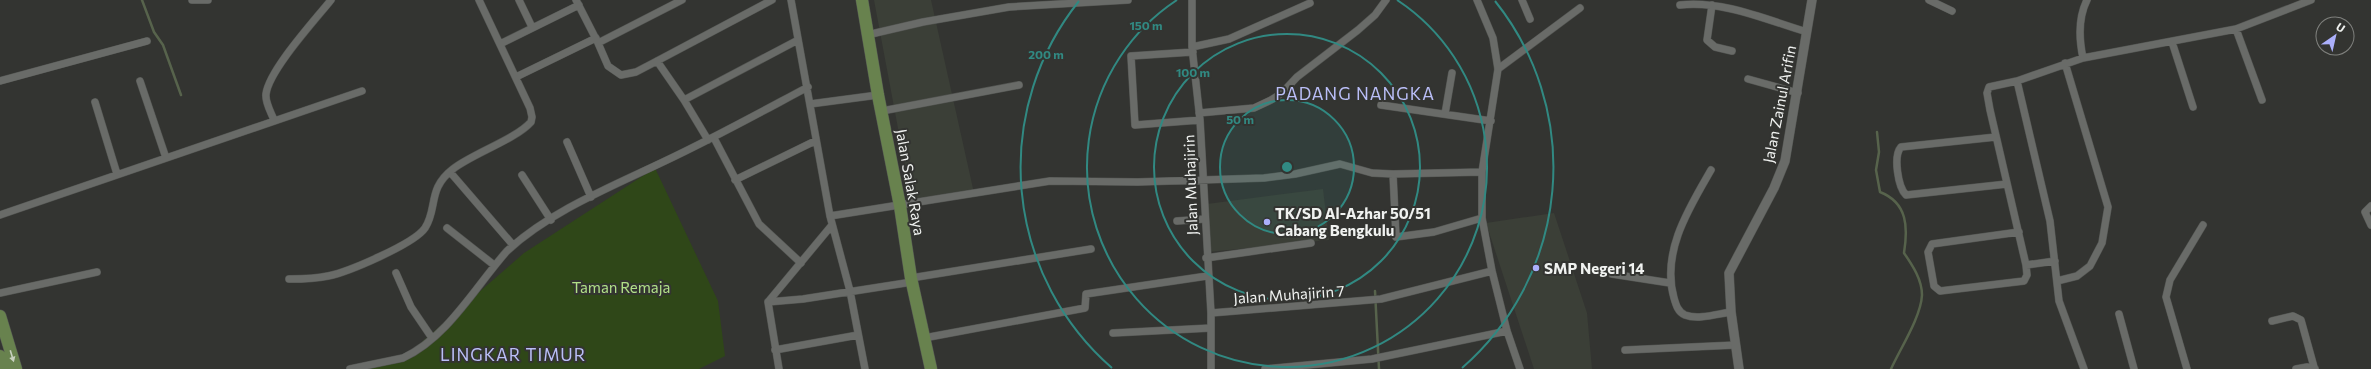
<svg xmlns="http://www.w3.org/2000/svg" width="2371" height="369" font-family="Commissioner,sans-serif">
<rect width="100%" height="100%" fill="#333431"/>
<path fill="#3b3f37" d="M874,0h57l43,193 -62,10z
M1323,189l6,51 -121,12 -1,-48z
M1554,213l33,100 5,56h-58l-48,-146z"/>
<path fill="#2f4718" d="M655,168l63,133 7,55 -26,13h-343l53,-16 115,-100z"/>
<g fill="none" stroke-linecap="round" stroke-linejoin="round">
<path stroke="#57634c" stroke-width="2.5" d="M142,0l12,32 9,13 18,50
M1877,132l2,20 -3,18 4,22c28,11 28,36 24,61 9,13 18,27 18,42 -1,22 -22,54 -31,74
M1375,291l4,78"/>
<defs>
<path id="minor" d="M192,0h16
M519,0l13,27
M576,0l22,43 10,23 13,9 15,-3 21,-11 115,-61
M791,0l39,216 20,75 15,78
M1192,0v47l8,73 11,193v56
M1477,0l16,38 5,31 -16,103v46l10,53 15,60 13,38
M1522,0l8,19
M1929,0l23,11
M1680,5c42,-5 87,15 127,27
M1712,5l-5,35 8,7 17,4
M2236,29l26,71
M867,35l56,-13 86,-15 119,-7
M2172,42l21,65
M598,43l84,-43
M500,44l79,-39
M1192,47l37,-8 81,-36
M1193,52l-62,4 4,69 65,-5
M2083,58c-4,-19 -5,-40 4,-58
M657,61l27,39
M1498,69l82,-61
M516,77l80,-39
M1748,79l50,14
M0,81l147,-40
M140,81l26,77
M2017,81l33,140 9,80 25,68
M95,102l22,72
M810,104l68,-9
M1381,105l110,16
M882,111l137,-26
M1199,113l55,-5 17,-8 11,-7 15,-16 61,-47 17,-15 11,-15
M1445,114l7,-41
M274,120c-3,-8 -9,-17 -8,-26 3,-24 49,-74 65,-94
M1996,137l-95,10c-8,9 -3,40 5,48l101,-11
M714,138l45,86 42,39
M708,140l-24,-40 114,-60
M567,142l24,55
M1711,170c-22,38 -50,82 -37,128 2,7 4,14 11,17 13,5 32,-1 46,-3
M450,172l63,73
M1393,174l3,63 38,-5 48,-14
M522,175l29,45
M735,180l80,-39
M2371,206l-6,6 6,13
M0,215l362,-124
M830,216l220,-35 88,1 126,-4 31,-4 45,-10 32,9 21,1 89,-2
M1177,221l28,-2
M447,228l47,37
M2019,232l-87,12 -4,8 6,34 6,5 84,-10 3,-6 -1,-10
M1206,258l105,-15
M2055,261l-29,4 -36,-155 -3,-17 2,-6 28,-6 66,-23 153,-29 75,-29
M396,273l15,34 21,31
M1612,274l58,9
M911,278l180,-29
M289,279c13,0 26,0 39,-3 20,-4 86,-32 97,-48 13,-20 2,-39 28,-59 19,-15 63,-30 78,-47l1,-5 -2,-9 -51,-108
M2057,281l20,-5 13,-10 12,-23 6,-36 -43,-144
M0,293l97,-21
M768,302l35,-3 109,-17
M1211,313l170,-14 111,-28
M2119,314l15,55
M2272,321l21,-5 8,4 13,47
M1113,333l98,-5
M924,338l161,-30 1,-14 121,-18
M775,350l83,-15
M1625,350l111,-5
M350,369l53,-11c45,-21 72,-71 104,-107 43,-40 106,-65 158,-90 49,-23 96,-49 143,-74
M779,369l-11,-67 64,-77
M1265,369l107,-10 135,-28
M2187,369l-21,-72 4,-17 33,-55
M2296,369l11,-2 8,2"/>
<path id="tertiary" d="M1739,369l-8,-57 -2,-39 45,-85 11,-27 27,-161"/>
<path id="primary" d="M862,0l16,95 22,111 11,72 20,91
M0,316l16,53
M0,356l4,13"/>
</defs>
<use href="#minor" stroke="#525451" stroke-width="8"/>
<use href="#tertiary" stroke="#525451" stroke-width="10"/>
<use href="#primary" stroke="#525451" stroke-width="13"/>
<use href="#minor" stroke="#696b68" stroke-width="7"/>
<use href="#tertiary" stroke="#696b68" stroke-width="9"/>
<use href="#primary" stroke="#68824e" stroke-width="12"/>
</g>
<defs><path id="oneway-solid" d="M-6-.8H1V-3.2L6.5 0L1 3.2V.8H-6Z"/></defs>
<use fill="#c7d0bf" href="#oneway-solid" transform="translate(12 356) rotate(73)"/>
<circle cx="1287" cy="167" r="67" fill="#318982" fill-opacity=".12"/>
<g fill="none" stroke="#318982" stroke-width="2">
<circle cx="1287" cy="167" r="67"/>
<circle cx="1287" cy="167" r="133"/>
<path d="M1397 0A200 200 0 1 1 1177 0"/>
<path d="M1112 368A266 266 0 0 1 1079 1M1495 1A266 266 0 0 1 1462 368"/>
</g>
<g fill="#abaffb" stroke="#333431" stroke-width="1.5">
<circle cx="1267" cy="222" r="4"/>
<circle cx="1536" cy="268" r="4"/>
</g>
<g text-anchor="middle" dominant-baseline="central" stroke-width="4" stroke-linejoin="round" paint-order="stroke">
<g font-size="15" fill="#f0f2f0" stroke="#333431">
<text transform="translate(1779 104) rotate(-79)">Jalan Zainul Arifin</text>
<text transform="translate(911 182) rotate(80)">Jalan Salak Raya</text>
<text transform="translate(1190 185) rotate(-92)">Jalan Muhajirin</text>
<text transform="translate(1289 294) rotate(-4)">Jalan Muhajirin 7</text>
</g>
<g font-size="15" font-weight="bold" fill="#f0f2f0" stroke="#333431" text-anchor="start">
<text x="1275" y="213">TK/SD Al-Azhar 50/51<tspan x="1275" dy="17">Cabang Bengkulu</tspan></text>
<text x="1544" y="268">SMP Negeri 14</text>
</g>
<g font-size="15" fill="#b1e088" stroke="#333431">
<text x="621" y="287">Taman Remaja</text>
</g>
<g font-size="17" letter-spacing="1" fill="#babef7" stroke="#333431">
<text x="1355" y="93">PADANG NANGKA</text>
<text x="513" y="354">LINGKAR TIMUR</text>
</g>
</g>
<circle cx="1287" cy="167" r="6" fill="#318982" stroke="#333431" stroke-width="2"/>
<g font-size="12" text-anchor="middle" font-weight="bold" fill="#318982" stroke="#333431" stroke-width="4" stroke-linejoin="round" paint-order="stroke">
<text x="1146" y="30">150 m</text>
<text x="1046" y="59">200 m</text>
<text x="1193" y="77">100 m</text>
<text x="1240" y="124">50 m</text>
</g>
<g transform="translate(2335 36) rotate(34)"><circle r="19" fill="#333431" stroke="#7f807d"/>
<path d="M0-3L7 15L0 10L-7 15Z" fill="#abaffb"/>
<text y="-6" font-size="11" font-weight="bold" text-anchor="middle" fill="#f0f2f0">U</text>
</g>
</svg>
